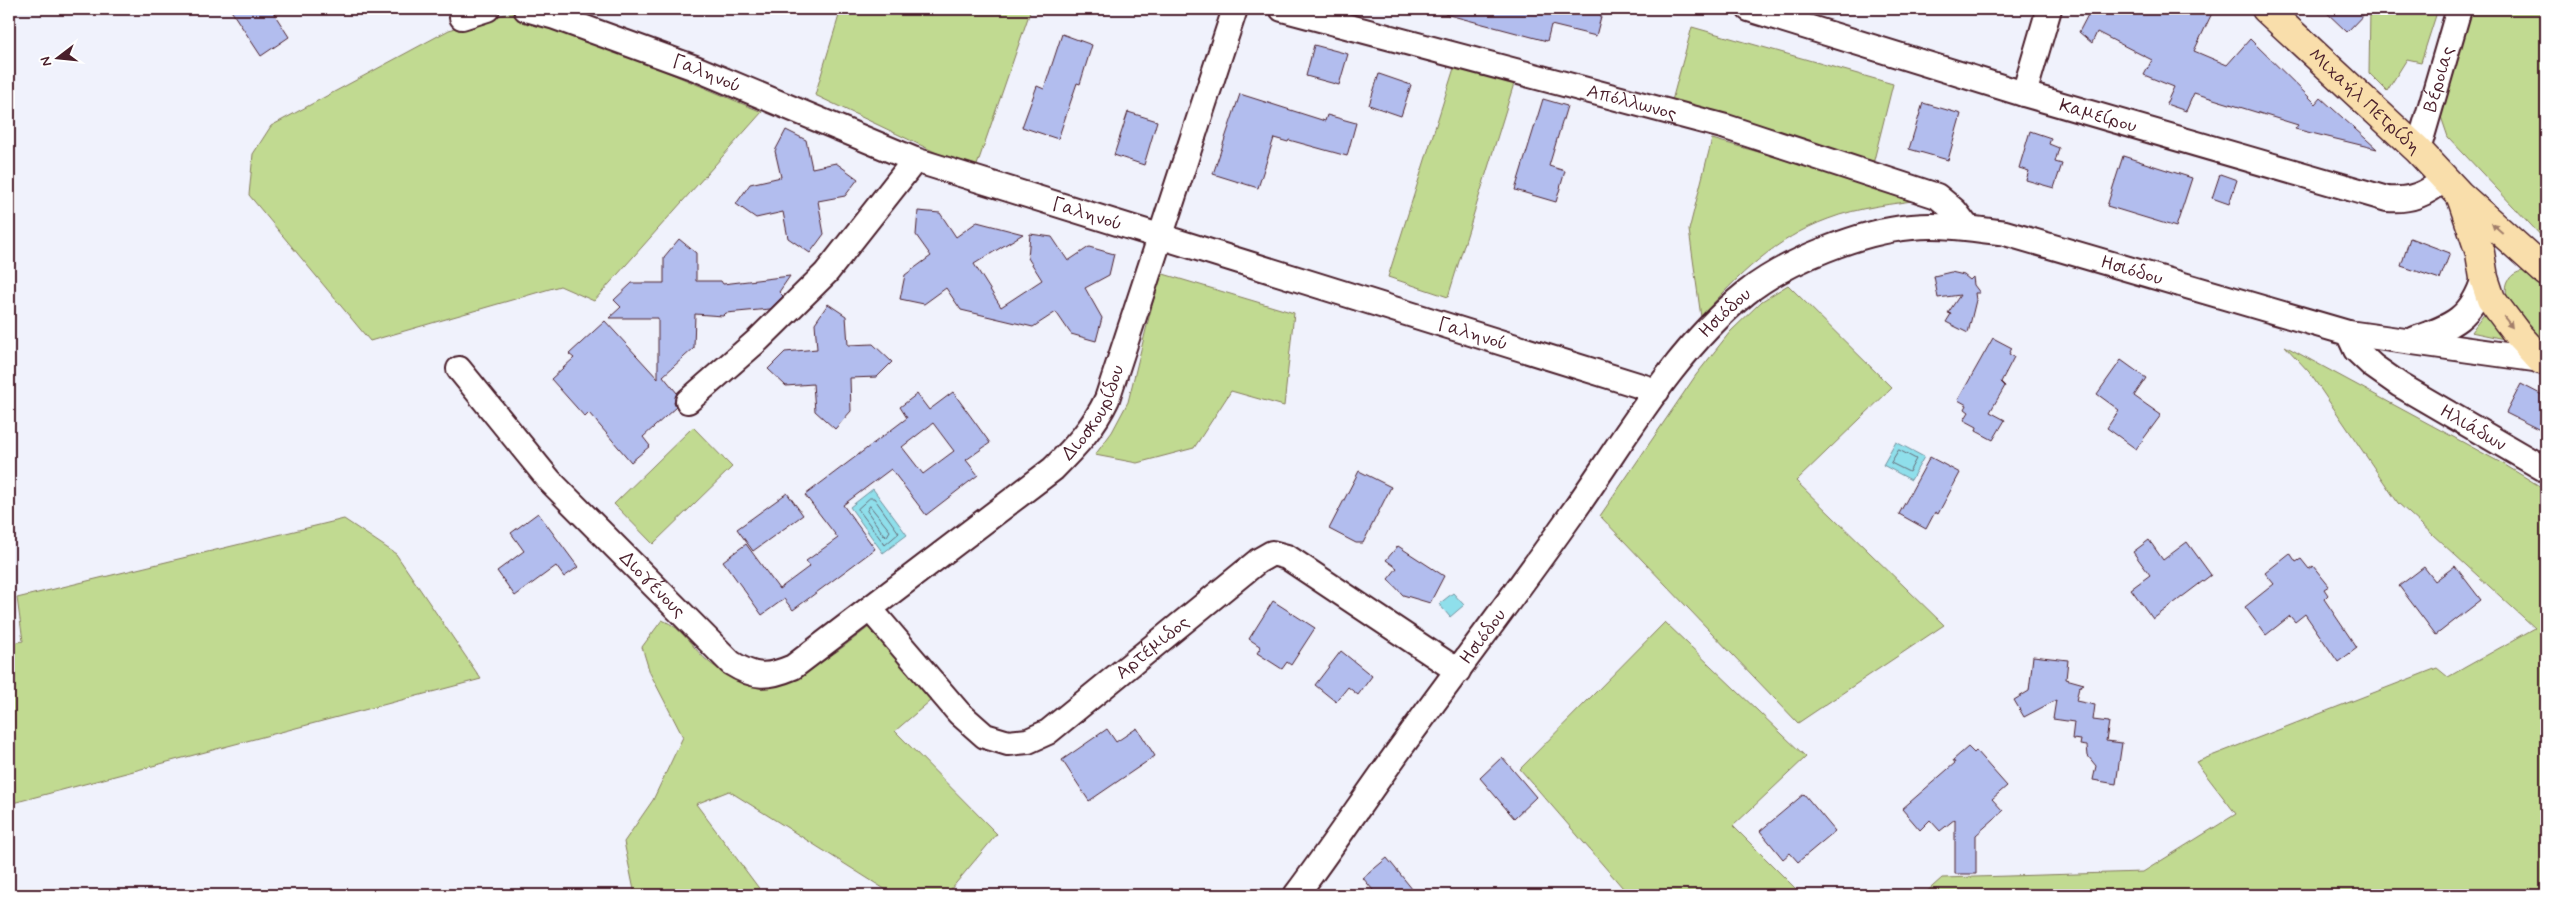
<svg xmlns="http://www.w3.org/2000/svg" width="2555" height="904" font-family="Mynerve,sans-serif">
<rect width="100%" height="100%" fill="#f0f2fc"/>
<filter id="ink" filterUnits="userSpaceOnUse"><feTurbulence type="fractalNoise" baseFrequency=".02" numOctaves="2"/><feDisplacementMap in="SourceGraphic" scale="10" xChannelSelector="R" yChannelSelector="G"/><feConvolveMatrix kernelMatrix="1 2 1 2 8 2 1 2 1" color-interpolation-filters="sRGB"/></filter>
<g filter="url(#ink)">
<path fill="#c1da91" stroke="#867c5e" d="M841,9h190l-56,162 -160,-76z
M2370,9h68l-17,53 -14,-3 -20,32 -18,-18z
M2470,9h76v232l-98,-104 -11,-32z
M520,10l242,102 -168,189 -34,-15 -190,55 -121,-146 4,-41 18,-28 178,-96z
M1692,27l201,57 -21,84 -202,-60z
M1455,65l61,12 -68,220 -60,-20z
M1712,139l214,60c-33,5 -67,8 -98,20 -52,19 -91,57 -127,98l-12,-87z
M2523,271l11,3 12,12v60l-39,-50c-3,-13 3,-23 16,-25z
M1160,273l134,40 -10,93 -53,-15 -37,57 -57,15 -42,-8 17,-23 16,-30z
M1788,285l104,103 -96,93 148,144 -146,98 -198,-207 96,-141 34,-43 32,-31z
M2488,309l30,33 -47,-10z
M2285,346l220,119 41,25v405h-623l19,-17 201,-6 93,-58 -40,-52 241,-94 11,9 87,-49 -137,-125 -89,-131z
M693,427l39,40 -79,77 -39,-40z
M344,519l52,35 85,125 -472,125v-160l14,-3 -6,-43z
M662,620c22,8 30,29 48,43 62,49 118,-5 168,-43l59,75 -42,36 102,103 -51,61h-52l-165,-104 -33,13 68,91h-129l-11,-53 29,-42 30,-63 -33,-64 -8,-26z
M1665,622l141,135 -73,69 69,69h-173l-109,-126z"/>
<path fill="#8fdfeb" stroke="#73929e" d="M1896,442l28,15 -13,23 -28,-15z
M873,489l34,46 -24,18 -33,-46z
M1453,593l11,12 -14,12 -11,-13z"/>
<g fill="none" stroke-linecap="round" stroke-linejoin="round">
<path stroke="#666c78" stroke-width="1" d="M1899,450l17,9 -7,13 -18,-9z
M870,498h4l25,35 -14,12 -27,-36z
M870,506l20,25 -3,5 -3,-1 -17,-24z"/>
</g>
<path fill="#b2bdee" stroke="#4a1f2b" fill-rule="evenodd" d="M230,9h41l18,28 -28,19z
M1445,9h158l-7,27 -45,-11 -4,16 -102,-27z
M2091,9h123l-20,42 33,14 23,-26 66,65 5,-6 56,51 -82,-20 3,-4 -104,-32 -8,18 -20,-7 8,-17 -30,-12 8,-15 -55,-28 -5,11 -13,-11z
M2323,9h46l-22,23z
M1062,34l30,11 -12,39 -3,-1 -19,56 -36,-12 15,-41 7,3z
M1314,45l34,9 -9,31 -33,-9z
M1379,74l32,11 -10,31 -32,-11z
M1240,94l85,27 2,-6 29,8 -9,33 -58,-16 -1,2 -14,-4 -16,50 -45,-14z
M1543,99l24,7 -18,60 16,5 -9,31 -41,-12z
M1923,103l38,11 -13,46 -39,-11z
M1128,112l29,9 -13,44 -30,-10z
M786,130l20,10 6,28 24,-5 22,16 -13,17 -27,5 6,33 -14,19 -22,-15 -5,-26 -27,6 -20,-14 14,-20 31,-7 -6,-26z
M2030,131l21,7 -2,6 10,4 -4,14 7,2 -8,24 -28,-8 3,-9 -10,-3z
M2123,156l69,22 -16,49 -69,-21z
M2220,174l17,6 -8,24 -17,-6z
M918,211l22,2 16,24 21,-15 46,12 -49,30 27,43 41,-27 -14,-22 2,-24 22,3 16,24 21,-14 25,7 -5,21 -24,13 17,30 -6,23 -25,-7 -15,-22 -23,15 -72,-17 -15,-22 -22,16 -24,-5 5,-24 26,-19 -15,-21z
M2410,238l40,15 -10,26 -39,-13z
M679,239l17,14v28h25l2,3 67,-8 -11,16 4,4 -13,13 -44,4 -3,3 -28,-2 -1,34 -31,28 14,17 -3,10 2,4 -33,30 7,9 -19,16 -42,-49 -4,4 -34,-38 23,-21 -5,-4 36,-33 53,58v-61h-49l12,-11 -7,-7 18,-17h32v-26z
M1951,272l13,3 6,5 3,-3 1,8 6,8h-5l1,7 -8,33 -22,-11 5,-8 -3,-1 12,-18 -22,3 -4,-22z
M828,304l18,12 2,29 25,-1 19,18 -15,15 -27,1 1,33 -16,18 -20,-18 -2,-27 -27,2 -18,-17 17,-17 32,-3 -2,-26z
M1993,338l19,10 -3,6 5,3 -13,25 4,4 -15,26 15,8 -12,20 -17,-9 1,-4 -13,-7 5,-8 -4,-3 2,-4 -9,-5z
M2121,360l25,18 -12,18 27,19 -25,34 -29,-21 12,-18 -22,-16z
M2521,384l25,13v36l-40,-20z
M953,392l37,51 -24,17 12,15 -52,40 -35,-46 -48,36 32,44 -82,61 -9,-11 -22,16 -39,-54 23,-17 33,45 31,-23 -4,-5 32,-23 -33,-43 102,-77 -7,-11 17,-13 12,16zM933,423l21,28 -31,23 -21,-27z
M1930,457l30,16 -22,41 -3,-2 -9,17 -27,-15z
M1359,471l32,16 -28,56h-7l-27,-14z
M787,493l16,22 -50,36 -16,-22z
M538,513l40,54 -14,10 -8,-11 -41,30 -18,-25 27,-20 -13,-18z
M2149,540l14,20 24,-18 24,33 -58,44 -22,-30 19,-14 -17,-23z
M1398,546l46,30 -14,27 -27,-8 -15,-16 9,-11 -11,-8z
M2290,553l6,9 5,-3 8,10 4,-3 16,20 -5,3 4,6 -4,4 33,49 -19,14 -33,-48 -10,8 -5,-6 -24,19 -21,-28 29,-23 -9,-11z
M2455,566l26,34 -45,35 -37,-49 25,-19 11,14z
M1273,601l42,27 -24,37 -4,-3 -5,7 -25,-16 4,-6 -12,-8z
M1341,651l31,25 -14,19 -10,-8 -12,15 -21,-17z
M2033,656l35,4 -2,19 18,5 -5,3 -3,14 19,4 -2,15 16,2 -3,19 16,2 -6,41 -23,-4 3,-14 -8,-10 -1,-10 -7,-1 1,-5 -9,-1 2,-17 -21,-3 3,-19 -32,17 -10,-17 15,-9z
M1137,728l18,28 -66,45 -27,-41 45,-31 9,13z
M1968,747l6,6 2,-2 31,35 -15,13 11,12 -27,24v39h-21v-55l-15,12 -10,-11 -10,10 -18,-21 53,-46 -2,-3z
M1502,757l34,40 -22,21 -34,-40z
M1804,794l31,37 -37,31 -8,-9 -7,6 -23,-28z
M1387,858l30,37h-40l-14,-17z"/>
<g fill="none" stroke-linecap="round" stroke-linejoin="round">
<defs>
<g id="minor">
<path id="s1" d="M526,9l29,8 140,51 220,92 742,231"/>
<path id="s2" d="M1282,9l444,118 211,69 18,15 13,17"/>
<path id="s3" d="M1749,9l275,85 363,105c24,2 39,-5 58,-20"/>
<path d="M462,17l25,-8"/>
<path d="M2024,94l25,-85"/>
<path id="s4" d="M2418,150l41,-141"/>
<path id="s5" d="M2348,333l8,17 17,16 27,19 146,85"/>
<path d="M2415,339c37,-13 57,-21 69,-61"/>
<path id="s6" d="M459,369l91,112 181,182c24,15 36,15 62,4l260,-198c22,-22 41,-42 54,-70l128,-390"/>
<path d="M688,401l70,-61 68,-67 89,-113"/>
<path id="s7" d="M870,609l89,104 26,23 23,7 20,-2 20,-9 210,-171 14,-8 15,4 171,114"/>
<path id="s8" d="M1296,895c39,-52 75,-107 114,-160 53,-73 109,-146 161,-220 54,-76 102,-163 175,-222 40,-32 116,-62 166,-66 31,-3 63,2 93,6l343,100 193,27"/>
</g>
<g id="major">
<path id="s9" d="M2266,9l152,141 42,45 86,77"/>
<path d="M2461,197l19,56 4,25 7,21 27,36 23,25h5"/>
</g>
</defs>
<use href="#minor" stroke="#4a1f2b" stroke-width="28"/>
<use href="#major" stroke="#4a1f2b" stroke-width="31"/>
<use href="#minor" stroke="#fff" stroke-width="24"/>
<use href="#major" stroke="#f9deab" stroke-width="28"/>
</g>
<defs><path id="oneway-solid" d="M-6-.8H1V-3.2L6.5 0L1 3.2V.8H-6Z" transform="scale(1.25)"/></defs>
<g fill="#a27e6b">
<use href="#oneway-solid" transform="translate(2497 228) rotate(-139)"/>
<use href="#oneway-solid" transform="translate(2508 322) rotate(52)"/>
</g>
</g>
<g text-anchor="middle" dominant-baseline="central" stroke-width="4" stroke-linejoin="round" paint-order="stroke">
<g font-size="19" fill="#4a1f2b" stroke="#fff">
<text stroke="none"><textPath href="#s1" startOffset="192">Γαληνού</textPath></text>
<text stroke="none"><textPath href="#s4" startOffset="74">Βέροιας</textPath></text>
<text stroke="none"><textPath href="#s2" startOffset="362">Απόλλωνος</textPath></text>
<text stroke="none"><textPath href="#s9" startOffset="135">Μιχαήλ Πετρίδη</textPath></text>
<text stroke="none"><textPath href="#s3" startOffset="365">Καμείρου</textPath></text>
<text stroke="none"><textPath href="#s1" startOffset="598">Γαληνού</textPath></text>
<text stroke="none"><textPath href="#s8" startOffset="1159">Ησιόδου</textPath></text>
<text stroke="none"><textPath href="#s8" startOffset="724">Ησιόδου</textPath></text>
<text stroke="none"><textPath href="#s1" startOffset="1002">Γαληνού</textPath></text>
<text stroke="none"><textPath href="#s6" startOffset="864">Διοσκουρίδου</textPath></text>
<text stroke="none"><textPath href="#s5" startOffset="160">Ηλιάδων</textPath></text>
<text stroke="none"><textPath href="#s6" startOffset="290">Διογένους</textPath></text>
<text stroke="none"><textPath href="#s8" startOffset="319">Ησιόδου</textPath></text>
<text stroke="none"><textPath href="#s7" startOffset="372">Αρτέμιδος</textPath></text>
</g>
</g>
<rect width="2555" height="904" fill="none" stroke="#fff" stroke-width="30"/>
<rect x="15" y="15" width="2525" height="874" fill="none" stroke="#4a1f2b" stroke-width="2" filter="url(#ink)"/>
<g transform="translate(58 58) rotate(254)" stroke="#ffffff" stroke-width="4" paint-order="stroke">
<path d="M0-4L9 19L0 12L-9 19Z" fill="#4a1f2b"/>
<text y="-8" font-size="14" font-weight="bold" text-anchor="middle" fill="#4a1f2b">N</text>
</g>
</svg>
